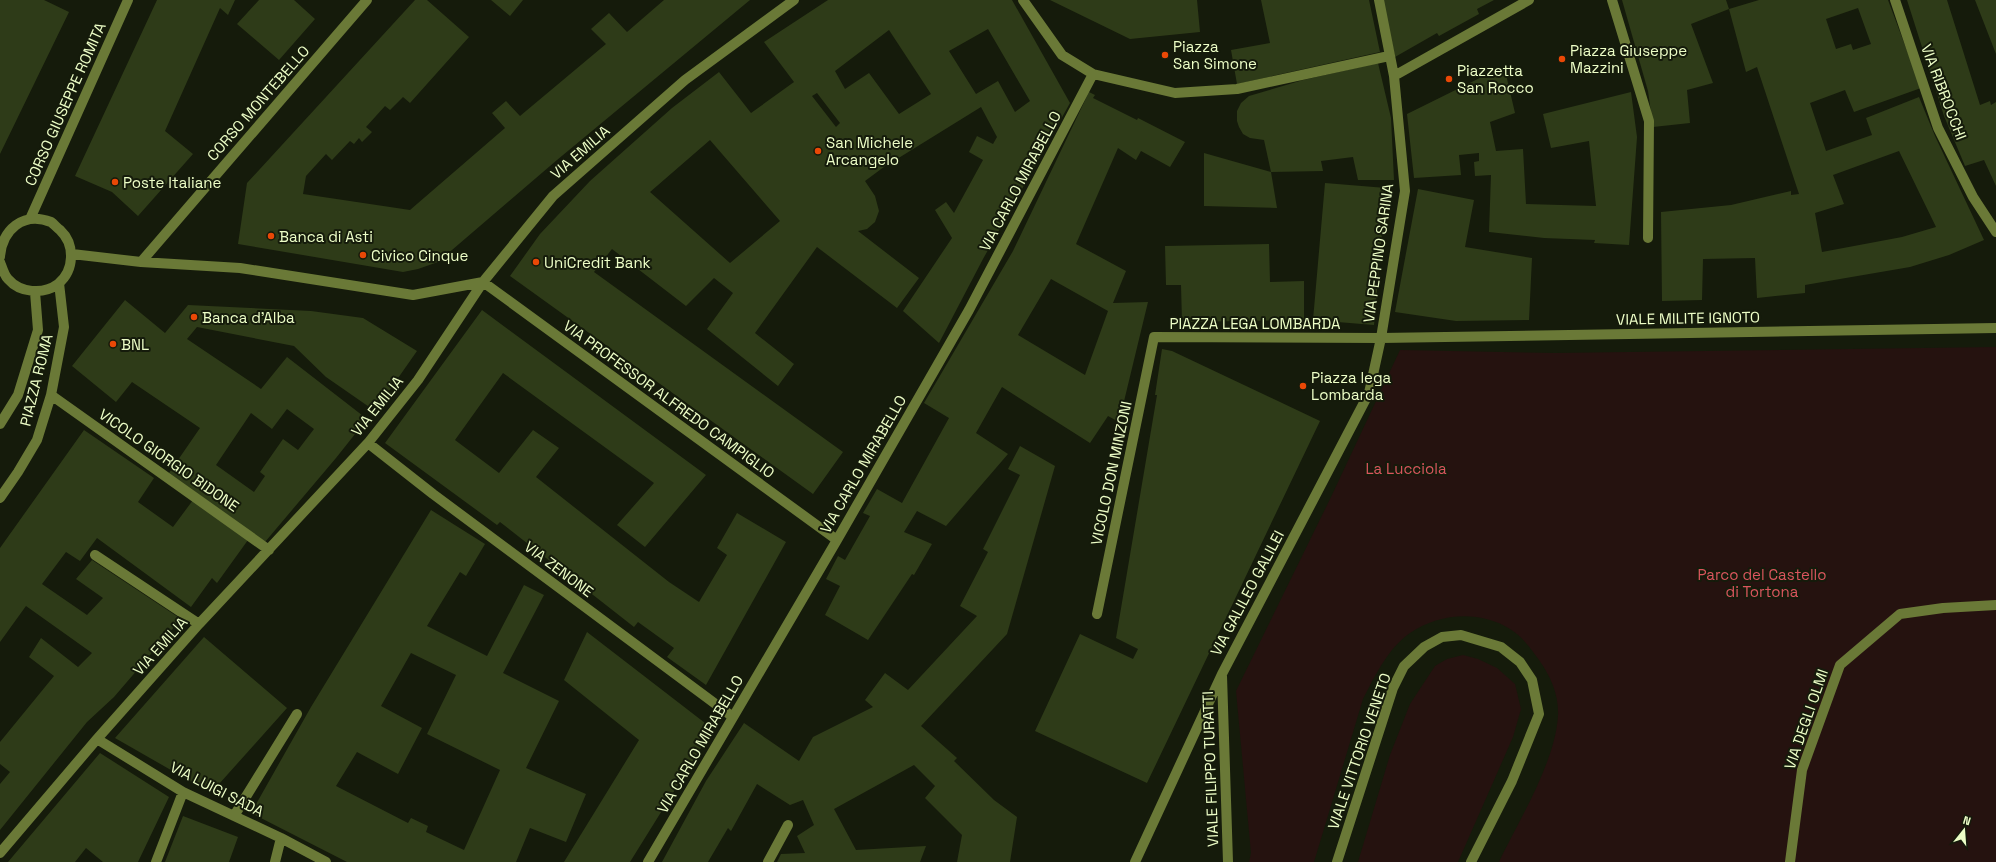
<svg xmlns="http://www.w3.org/2000/svg" width="1996" height="862" font-family="'Space Grotesk',sans-serif">
<rect width="100%" height="100%" fill="#151b0b"/>
<path fill="#25120f" d="M1996,347v515h-497c20,-42 56,-99 59,-146 1,-21 -7,-39 -19,-56 -8,-11 -17,-24 -29,-31 -30,-19 -71,-16 -100,4 -22,15 -35,43 -47,66l-49,163h-65l2,-9 -15,-162 95,-194 69,-147 155,3z
M1463,655l15,4 19,9 18,16 6,25 -8,28 -55,125h-100l32,-107 20,-51 25,-38 12,-7z"/>
<path fill="#2e3b18" fill-rule="evenodd" d="M0,0h44l25,12 -69,142z
M157,0h78l-7,15 -8,-7 -55,123 28,23 -55,62 -26,-24 -37,-16z
M259,0h35l21,19 -36,41 -42,-36z
M415,0h12l42,37 -59,66 -7,-6 -13,13 -5,-4 -19,21 6,5 -10,10 -3,-4 -5,6 -4,-3 -18,19 -6,-6 -20,22 -3,18 107,16 95,-82 -13,-15 14,-12 14,15 86,-72 -15,-15 18,-16 18,19 37,-32h86l-193,160 -119,102 -20,7 -15,3 -165,-28 9,-61z
M491,0h32l-13,16z
M828,0h184l58,103 -87,156 -44,84 -36,-32 49,-73 -17,-28 11,-8 8,11 29,-53 -14,-8 8,-16 16,8 4,-7 -16,-30 -84,52 -1,-1 -31,23 10,15 4,15 -4,11 -8,7 -9,2 61,47 -22,30 -80,-61 -62,86 39,31 -16,22 -71,-57 26,-36 -19,-15 -28,28 -74,-57 -18,23 249,180 -30,42 -303,-218 30,-42 50,-53 82,-73 47,-36 32,41 43,-31 -30,-40zM988,29l42,72 -15,11 -17,-31 -22,13 -27,-43zM889,30l42,64 -32,20 -30,-41 -24,16 -10,-18zM817,93l23,30 -4,4 -24,-31zM710,140l70,81 -50,42 -80,-71z
M1050,0h147l3,32 -70,7z
M1261,0h108l11,52 -143,32 -6,-34 39,-7z
M1383,0h111l-17,9 2,5 -40,22 -2,-3 -42,24z
M1622,0h104l3,9 -38,15 22,59 -26,7 3,33 -37,4 -5,-36z
M1759,0h129l33,88 -67,24 -9,-22 -35,13 16,48 46,-16 -6,-17 53,-21 16,39 49,104 -35,15 -39,12 -105,18v8l-48,5 -2,-40 -52,1 -1,41 -40,1 -1,-89 70,-7 60,-14v4l8,-1 -42,-127 -11,5 -17,-63zM1858,8l13,36 -18,6 -2,-6 -15,5 -10,-30zM1899,151l37,76 -34,10 -80,15 -7,-39 29,-9 -11,-29z
M1907,0h40l33,105 10,-4 1,4 5,-3v84l-12,-26 -19,6 -21,-50z
M1975,0h21v54z
M1378,63l13,55 3,62h-36l-5,-23 -32,4 2,10 -52,1 -7,-32 -14,-2 -7,-4 -4,-7 -2,-6v-10l4,-8 8,-7 54,-16z
M1504,66l11,47 -25,9 6,29 27,-2 3,55 70,2 -7,-65 -38,7 -8,-34 88,-22 6,45 -8,108 -35,-2 1,-3 -51,-2 -55,-6 2,-57 -16,1 -1,-14 5,-1v-8l-20,2 2,20 -47,3 -7,-64z
M1089,92l6,3 -2,3 44,22 1,-2 47,24 -15,25 -29,-16 -5,9 -18,-12 -42,96 50,27 -13,32 35,-1 -29,120 -11,-6 -18,27 -88,-56 -26,46 32,21 -62,72 -29,-15 -13,21 28,12 -18,31 -2,-1 -44,66 -43,-25 15,-29 -14,-7 12,-23 7,4 25,-44 -7,-3 14,-24 25,14 47,-85 -25,-15 89,-152zM1051,279l57,32 -23,64 -67,-40z
M1204,153l67,19 6,36 -73,-2z
M1325,183l61,5 -12,137 -61,-5z
M1418,189l56,11 -9,47 67,11 -3,62 -73,1 -61,-9z
M1269,244l1,38 34,-1v39l-122,2 -1,-37h-15l-1,-39z
M125,300l40,33 23,-28 123,6 52,7 54,33 -42,60 -49,-34 -32,-31 -97,-19 -10,12 74,50 26,-32 80,62 -31,39 -71,84 -96,-69 31,-45 -68,-46 -16,20 -44,-36zM287,409l27,20 -16,21 -15,-11 -23,33 5,4 -11,16 -38,-27 35,-52 21,16z
M482,310l224,165 -61,72 -28,-22 37,-42 -151,-110 -48,67 44,33 34,-43 26,18 -23,29 133,105 30,20 28,-47 -10,-7 20,-35 49,29 -80,143 -39,-28 7,-9 -36,-26 -4,5 -134,-105 -3,3 -112,-82z
M1162,349l10,2 148,70 -173,362 -112,-52 45,-97 53,25 5,-10 -22,-11 41,-243h-2z
M84,430l70,48 -16,24 35,25 20,-27 55,40 -31,43 -5,-5 -21,29 -94,-69 -17,23 -14,-9 -24,32 45,31 16,-17 -27,-19 16,-19 89,59 -67,78 -27,25 -87,108v-46l10,-12 -10,-8v-22l54,-66 -25,-19 12,-19 37,29 14,-14 -66,-47 -26,36v-94z
M1020,446l35,20 -48,168 -86,92 36,32 -3,3 40,39 23,17 -7,45h-53l5,-27 -37,-37 10,-12 -21,-21 -80,44 22,41 70,-4 -6,16h-143l4,-8 24,-1 -8,-17 17,-11 -11,-25 -13,5 -33,-21 -26,47 -3,-3 -20,34h-46l44,-81 38,-58 55,38 14,-24 60,-30 -8,-7 20,-27 23,17 69,-74 -17,-10 28,-54 -5,-3 37,-74 -12,-6z
M431,510l54,34 -19,32 -6,-4 -33,54 60,30 37,-71 20,10 -41,78 56,28 -33,67 60,26 -20,48 -36,-14 -14,34h-169l-96,-49 60,-106zM411,653l45,22 -29,59 73,36 -36,80 -38,-18 2,-6 -17,-8 -3,5 -72,-37 21,-34 41,22 24,-46 -41,-22z
M587,632l118,91 4,12 -79,127h-66l75,-122 -75,-60z
M204,637l83,71 -76,85 -96,-55z
M100,753l69,44 -31,65h-35l-17,-14 -11,14h-67z
M183,816l55,21 -9,25h-64z"/>
<g fill="none" stroke-linecap="round" stroke-linejoin="round">
<path stroke="#6a7937" stroke-width="10" d="M1023,0l39,55 31,19 82,19 62,-4 152,-33
M1612,0l37,121 -1,117
M1895,0l43,128 35,69 23,35
M1394,76l135,-76
M30,219l98,-219
M72,254l69,8 99,6 173,27 70,-13 354,258
M0,257c2,-27 23,-46 51,-35 3,2 6,6 9,8 15,14 15,40 -2,54 -15,11 -38,9 -50,-5 -4,-4 -6,-12 -8,-17
M141,262l226,-262
M51,395l218,155
M0,424l18,-29 20,-65 -3,-38
M368,443l65,51 300,223
M0,498l18,-26 19,-32 14,-45 13,-68 -5,-44
M95,555l104,69
M1097,614l57,-277 227,1 615,-10
M1222,676l6,186
M97,739l86,53 98,46 45,24
M234,816l63,-102
M0,853l97,-114 102,-115 169,-181 50,-63 65,-98 70,-86 132,-116 109,-80
M156,862l27,-70
M275,862l6,-24
M648,862l189,-322 132,-230 124,-236
M768,862l20,-37
M1135,862l87,-188 147,-281 12,-55 24,-147 -11,-115 -15,-76
M1337,862l56,-174 11,-22 20,-19 18,-10 19,-2 40,12 19,15 12,18 7,34 -27,67 -41,81
M1790,862l12,-92 38,-105 60,-51 43,-6 53,-3"/>
</g>
<g fill="#ea4806" stroke="#151b0b" stroke-width="1.5">
<circle cx="1165" cy="55" r="4"/>
<circle cx="1562" cy="59" r="4"/>
<circle cx="1449" cy="79" r="4"/>
<circle cx="818" cy="151" r="4"/>
<circle cx="115" cy="182" r="4"/>
<circle cx="271" cy="236" r="4"/>
<circle cx="363" cy="255" r="4"/>
<circle cx="536" cy="262" r="4"/>
<circle cx="194" cy="317" r="4"/>
<circle cx="113" cy="344" r="4"/>
<circle cx="1303" cy="386" r="4"/>
</g>
<g text-anchor="middle" dominant-baseline="central" stroke-width="4" stroke-linejoin="round" paint-order="stroke">
<g font-size="15" fill="#edfec7" stroke="#151b0b" text-anchor="start">
<text x="1173" y="46">Piazza<tspan x="1173" dy="17">San Simone</tspan></text>
<text x="1570" y="50">Piazza Giuseppe<tspan x="1570" dy="17">Mazzini</tspan></text>
<text x="1457" y="70">Piazzetta<tspan x="1457" dy="17">San Rocco</tspan></text>
<text x="826" y="142">San Michele<tspan x="826" dy="17">Arcangelo</tspan></text>
<text x="123" y="182">Poste Italiane</text>
<text x="279" y="236">Banca di Asti</text>
<text x="371" y="255">Civico Cinque</text>
<text x="544" y="262">UniCredit Bank</text>
<text x="202" y="317">Banca d'Alba</text>
<text x="121" y="344">BNL</text>
<text x="1311" y="377">Piazza lega<tspan x="1311" dy="17">Lombarda</tspan></text>
</g>
<g font-size="15" fill="#edfec7" stroke="#151b0b">
<text transform="translate(1944 92) rotate(69)">VIA RIBROCCHI</text>
<text transform="translate(258 103) rotate(-49)">CORSO MONTEBELLO</text>
<text transform="translate(65 104) rotate(-66)">CORSO GIUSEPPE ROMITA</text>
<text transform="translate(580 152) rotate(-41)">VIA EMILIA</text>
<text transform="translate(1020 181) rotate(-62)">VIA CARLO MIRABELLO</text>
<text transform="translate(1378 253) rotate(-82)">VIA PEPPINO SARINA</text>
<text transform="translate(1688 318) rotate(-1)">VIALE MILITE IGNOTO</text>
<text x="1255" y="323">PIAZZA LEGA LOMBARDA</text>
<text transform="translate(36 380) rotate(-76)">PIAZZA ROMA</text>
<text transform="translate(669 399) rotate(36)">VIA PROFESSOR ALFREDO CAMPIGLIO</text>
<text transform="translate(377 406) rotate(-51)">VIA EMILIA</text>
<text transform="translate(169 460) rotate(35)">VICOLO GIORGIO BIDONE</text>
<text transform="translate(863 464) rotate(-60)">VIA CARLO MIRABELLO</text>
<text transform="translate(1111 473) rotate(-78)">VICOLO DON MINZONI</text>
<text transform="translate(559 569) rotate(37)">VIA ZENONE</text>
<text transform="translate(1247 593) rotate(-62)">VIA GALILEO GALILEI</text>
<text transform="translate(160 646) rotate(-48)">VIA EMILIA</text>
<text transform="translate(1806 719) rotate(-71)">VIA DEGLI OLMI</text>
<text transform="translate(700 744) rotate(-60)">VIA CARLO MIRABELLO</text>
<text transform="translate(1359 751) rotate(-71)">VIALE VITTORIO VENETO</text>
<text transform="translate(1210 769) rotate(-92)">VIALE FILIPPO TURATTI</text>
<text transform="translate(217 789) rotate(27)">VIA LUIGI SADA</text>
</g>
<g font-size="15" fill="#da565e" stroke="#151b0b">
<text x="1406" y="468">La Lucciola</text>
<text x="1762" y="574">Parco del Castello<tspan x="1762" dy="17">di Tortona</tspan></text>
</g>
</g>
<g transform="translate(1964 830) rotate(17)" stroke="#151b0b" stroke-width="3" paint-order="stroke">
<path d="M0-3L7 15L0 10L-7 15Z" fill="#edfec7"/>
<text y="-6" font-size="11" font-weight="bold" text-anchor="middle" fill="#edfec7">N</text>
</g>
</svg>
